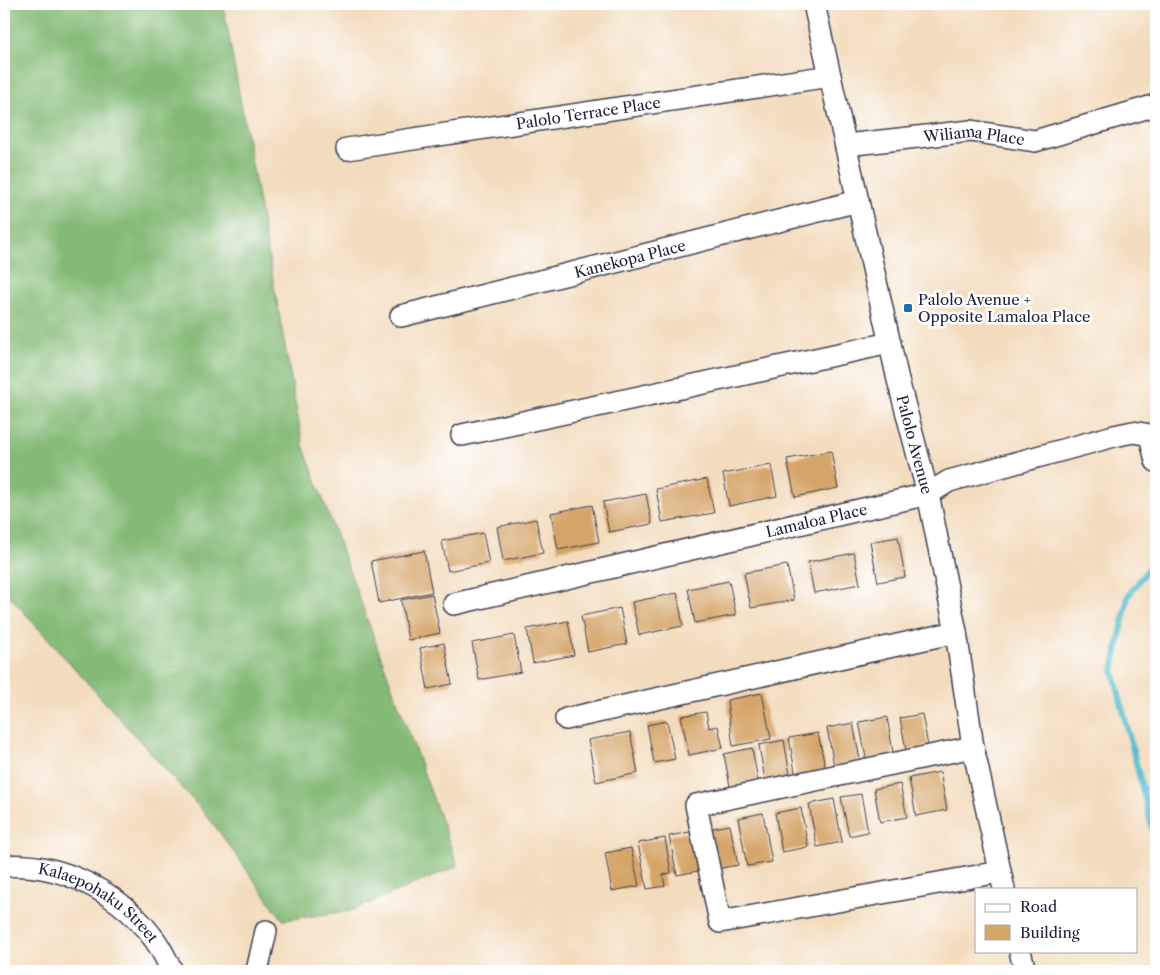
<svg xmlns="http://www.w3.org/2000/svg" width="1160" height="975" font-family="'Libre Caslon Text',serif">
<rect width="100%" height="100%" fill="#fff"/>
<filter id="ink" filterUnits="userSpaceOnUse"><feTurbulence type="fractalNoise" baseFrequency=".02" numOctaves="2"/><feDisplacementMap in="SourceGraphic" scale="10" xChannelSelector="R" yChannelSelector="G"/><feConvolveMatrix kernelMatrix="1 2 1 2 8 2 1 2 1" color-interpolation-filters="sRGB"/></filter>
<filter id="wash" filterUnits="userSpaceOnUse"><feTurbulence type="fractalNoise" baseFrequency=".0096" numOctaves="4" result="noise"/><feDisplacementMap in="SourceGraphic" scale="20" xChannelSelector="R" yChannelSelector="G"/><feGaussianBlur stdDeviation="1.12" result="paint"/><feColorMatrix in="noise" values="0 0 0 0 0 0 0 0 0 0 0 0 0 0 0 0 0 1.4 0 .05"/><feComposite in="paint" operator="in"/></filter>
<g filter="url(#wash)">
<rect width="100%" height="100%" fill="#f3dcbe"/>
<path fill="#84ba77" stroke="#536e59" d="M4,4h219l80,441 155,421 -108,45 -67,9 -74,-102 -205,-228z"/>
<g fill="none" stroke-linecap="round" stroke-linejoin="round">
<path stroke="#4cb7c8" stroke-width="6" d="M1156,558l-28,38 -15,74 43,174"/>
</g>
<g id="blocks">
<path fill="#d5a467" d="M831,451l7,37 -43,9 -8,-38z
M771,465l6,31 -48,10 -6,-32z
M707,479l7,34 -52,9 -6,-33z
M646,494l6,30 -43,8 -6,-30z
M592,505l7,37 -41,8 -7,-37z
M536,519l7,34 -40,8 -6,-34z
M483,533l6,30 -41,8 -6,-30z
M898,537l7,40 -27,5 -8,-40z
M424,551l8,41 -53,11 -8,-42z
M854,553l6,31 -46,9 -6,-31z
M787,565l7,35 -43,8 -7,-35z
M729,581l7,34 -41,8 -7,-34z
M677,593l6,33 -44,9 -7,-33z
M432,594l8,39 -32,7 -7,-40z
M620,608l7,36 -39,8 -7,-36z
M568,621l6,34 -41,8 -6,-34z
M514,635l7,37 -42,8 -7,-37z
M444,643l8,41 -24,5 -8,-41z
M762,693l9,46 -38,7 -6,-46z
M706,712l3,16 9,-2 5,22 -34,7 -8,-39z
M922,714l6,32 -22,4 -6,-32z
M887,717l7,41 -27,5 -8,-41z
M667,721l8,38 -21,4 -7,-38z
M853,723l8,42 -26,5 -8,-42z
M630,732l8,41 -42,9 -8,-42z
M818,733l8,38 -30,6 -7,-39z
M784,740l7,41 -25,5 -7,-41z
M752,748l7,38 -28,6 -7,-38z
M940,772l7,38 -31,6 -7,-38z
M900,784l7,33 -27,5 -6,-33z
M861,794l7,38 -19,4 -8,-39z
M834,799l8,43 -25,5 -8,-43z
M801,808l7,39 -26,5 -7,-39z
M763,813l9,49 -25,4 -9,-48z
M730,825l8,40 -22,4 -8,-40z
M695,831l8,39 -26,5 -8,-39z
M665,838l6,35 -8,2 2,11 -18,3 -9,-46z
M631,848l8,38 -27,5 -7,-38z"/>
</g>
</g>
<g filter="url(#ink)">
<use href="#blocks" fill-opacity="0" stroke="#413e4f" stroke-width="1"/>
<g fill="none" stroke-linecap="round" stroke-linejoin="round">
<defs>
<g id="minor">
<path id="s1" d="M814,4l84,376 30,114 28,138 17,115 31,142"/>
<path id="s2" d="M846,145l125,-14 64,10 121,-36"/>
<path id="s3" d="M347,149l483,-73"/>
<path id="s4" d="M401,316l457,-115"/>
<path d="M462,435l428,-92"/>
<path id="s5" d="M454,604l474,-110 21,-13 165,-45 19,-4 17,3 6,26"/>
<path d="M566,719l390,-87"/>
<path d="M973,747l-277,58 24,117 280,-50"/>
<path id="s6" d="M4,866c55,-4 113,25 147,69 9,10 15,24 21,36"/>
<path d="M1020,951l5,20"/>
<path d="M257,971l9,-40"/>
</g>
</defs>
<use href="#minor" stroke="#413e4f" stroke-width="24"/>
<use href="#minor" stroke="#fff" stroke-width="21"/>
</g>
</g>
<rect fill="#1f6fb2" stroke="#fff" stroke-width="2" x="903" y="303" width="10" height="10" rx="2.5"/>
<g text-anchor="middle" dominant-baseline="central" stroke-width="5" stroke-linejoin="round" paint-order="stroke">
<g font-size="15" fill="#22223b" stroke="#fff">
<text stroke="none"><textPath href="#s3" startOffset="244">Palolo Terrace Place</textPath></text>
<text stroke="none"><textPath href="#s2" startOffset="129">Wiliama Place</textPath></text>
<text stroke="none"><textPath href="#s4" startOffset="236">Kanekopa Place</textPath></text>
<text stroke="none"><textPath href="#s1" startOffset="452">Palolo Avenue</textPath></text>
<text stroke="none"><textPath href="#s5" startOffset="372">Lamaloa Place</textPath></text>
<text stroke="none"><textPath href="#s6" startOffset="105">Kalaepohaku Street</textPath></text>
</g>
<g font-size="15" fill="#22223b" stroke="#fff" text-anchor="start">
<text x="918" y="299">Palolo Avenue +<tspan x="918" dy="17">Opposite Lamaloa Place</tspan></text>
</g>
</g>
<rect width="1160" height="975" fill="none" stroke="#fff" stroke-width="20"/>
<rect x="975" y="888" width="162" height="65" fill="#ffffff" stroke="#a7a7b1"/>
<rect x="985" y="904" width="25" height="8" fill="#ffffff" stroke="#a7a7b1"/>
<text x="1020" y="912" font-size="15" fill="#22223b">Road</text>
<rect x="985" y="925" width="25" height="15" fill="#d5a467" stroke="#a7a7b1"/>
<text x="1020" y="938" font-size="15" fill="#22223b">Building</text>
</svg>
